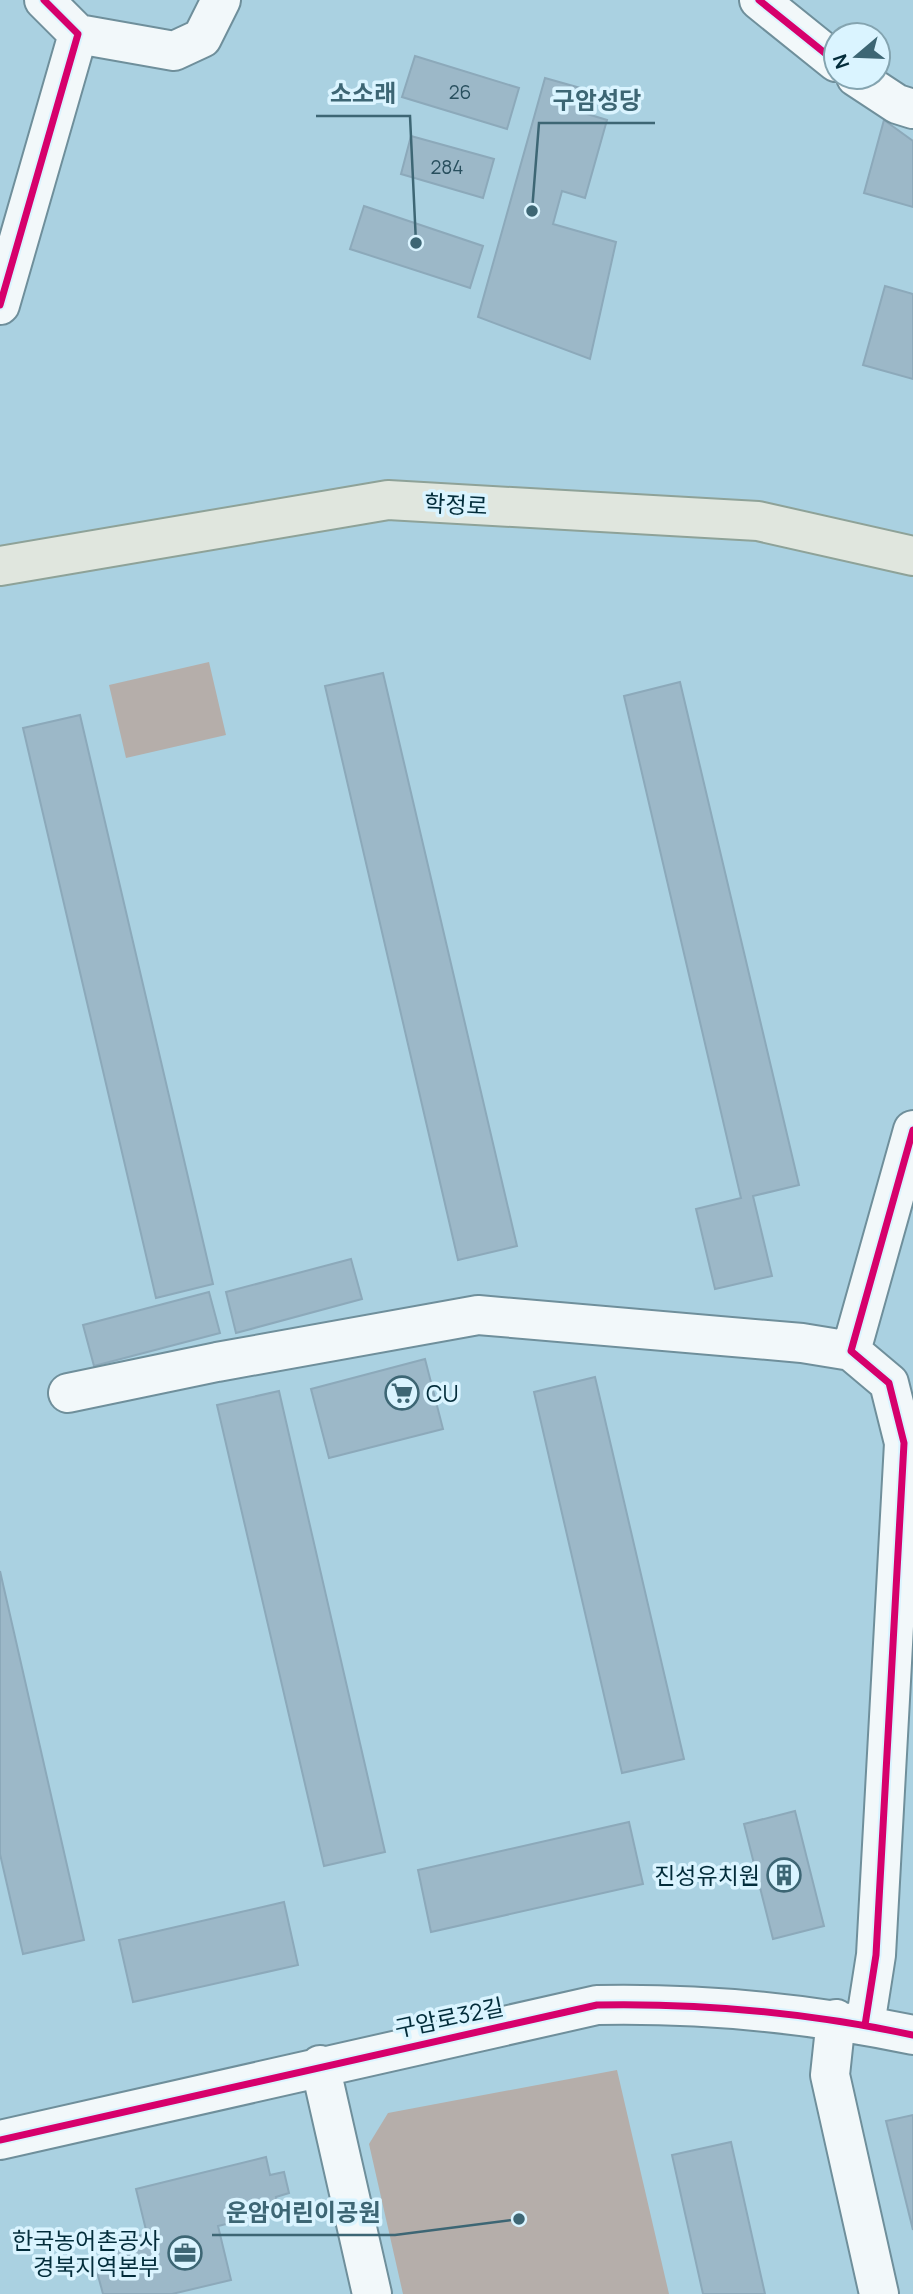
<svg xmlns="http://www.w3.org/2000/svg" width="913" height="2294" font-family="Manrope,'Noto Sans KR',sans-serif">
<rect width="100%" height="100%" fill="#aad1e1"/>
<path fill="#b5aeaa" d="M209,662l17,73 -100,23 -17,-73z
M617,2070l52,224h-266l-34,-150 19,-31z"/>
<path fill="#9cb8c8" stroke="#8ca9ba" stroke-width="2" d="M415,56l104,32 -12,41 -105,-32z
M545,78l46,13 -7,22 23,7 -22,78 -23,-7 -9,33 63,18 -26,117 -112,-42z
M884,120l29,21v66l-49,-14z
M411,136l83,23 -11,39 -82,-24z
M364,206l119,40 -13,42 -120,-39z
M885,286l28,8v85l-50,-14z
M383,673l134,573 -59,14 -133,-574z
M680,682l119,503 -46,11 19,80 -57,13 -19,-80 45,-11 -117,-502z
M80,715l133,569 -57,14 -133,-570z
M351,1259l11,40 -126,34 -10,-41z
M209,1292l11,41 -126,33 -11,-41z
M425,1359l18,70 -114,29 -18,-69z
M595,1377l89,382 -62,14 -88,-381z
M279,1391l106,461 -61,14 -107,-461z
M0,1571l84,369 -61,14 -23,-100z
M795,1811l29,115 -51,13 -29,-115z
M629,1822l14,62 -212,48 -13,-62z
M284,1902l14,63 -165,37 -14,-62z
M913,2115v115l-27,-109z
M731,2142l34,152h-62l-31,-139z
M266,2157l4,18 14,-3 5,21 -13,4 3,14 -61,15 13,54 -59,14h-69l-7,-26 16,-4 -5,-21 40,-9 -11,-45z"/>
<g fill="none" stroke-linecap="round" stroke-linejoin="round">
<defs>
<path id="minor" d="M759,0l77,62
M78,34l96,17 28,-13 19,-38
M856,77l41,27 16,5
M0,305l78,-271 -34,-34
M68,1393l149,-31 261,-47 324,28 49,8
M836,2019l-6,56 49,219
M865,2025l11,-70 28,-512 -15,-60 -38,-32 62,-221
M320,2065l52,229
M0,2140l597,-135c106,-2 212,8 316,30"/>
<path id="major" d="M0,566l388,-66 370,21 155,35"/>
</defs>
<use href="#minor" stroke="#6f8f9b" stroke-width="42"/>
<use href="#major" stroke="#8ea298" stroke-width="42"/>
<use href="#minor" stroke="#f2f8fa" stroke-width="38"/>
<use href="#major" stroke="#e0e6de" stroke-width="38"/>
<defs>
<path id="cycleway" d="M759,0l77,62
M0,305l78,-271 -34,-34
M865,2025l11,-70 28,-512 -15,-60 -38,-32 62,-221
M0,2140l597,-135c106,-2 212,8 316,30"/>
</defs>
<use href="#cycleway" stroke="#daf4ff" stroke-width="11"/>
<use href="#cycleway" stroke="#d6006c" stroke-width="7"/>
</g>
<defs>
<symbol id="supermarket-ring" viewBox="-11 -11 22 22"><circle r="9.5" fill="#daf4ff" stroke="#3d6674" stroke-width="1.5"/><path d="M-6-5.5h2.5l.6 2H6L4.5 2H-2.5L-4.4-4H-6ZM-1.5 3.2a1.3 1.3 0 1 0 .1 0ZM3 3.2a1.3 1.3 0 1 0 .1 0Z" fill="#3d6674"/></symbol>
<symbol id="building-ring" viewBox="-11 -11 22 22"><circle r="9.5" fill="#daf4ff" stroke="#3d6674" stroke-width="1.5"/><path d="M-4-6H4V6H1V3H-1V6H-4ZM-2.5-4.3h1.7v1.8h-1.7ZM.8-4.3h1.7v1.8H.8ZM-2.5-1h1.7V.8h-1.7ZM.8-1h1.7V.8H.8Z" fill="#3d6674"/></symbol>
<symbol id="office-ring" viewBox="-11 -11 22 22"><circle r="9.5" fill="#daf4ff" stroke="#3d6674" stroke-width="1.5"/><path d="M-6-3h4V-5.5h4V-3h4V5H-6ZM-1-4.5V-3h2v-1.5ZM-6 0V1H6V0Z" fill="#3d6674"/></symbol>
</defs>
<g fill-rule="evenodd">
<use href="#supermarket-ring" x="383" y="1374" width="38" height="38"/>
<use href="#building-ring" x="765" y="1856" width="38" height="38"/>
<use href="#office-ring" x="166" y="2234" width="38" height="38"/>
</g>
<g text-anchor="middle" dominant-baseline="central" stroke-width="7" stroke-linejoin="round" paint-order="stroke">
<g font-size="19" fill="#284f5e">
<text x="460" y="92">26</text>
<text x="447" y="167">284</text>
</g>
<g font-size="23" fill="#022c3a" stroke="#daf4ff">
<text transform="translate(456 504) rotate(3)">학정로</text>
<text transform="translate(449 2017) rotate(-12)">구암로32길</text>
</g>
<g font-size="23" fill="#022c3a" stroke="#daf4ff" text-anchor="end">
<text x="426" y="1393" text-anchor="start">CU</text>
<text x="760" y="1875">진성유치원</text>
<text x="160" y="2240">한국농어촌공사<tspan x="160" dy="26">경북지역본부</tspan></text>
</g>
</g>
<path fill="none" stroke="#3d6674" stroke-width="2.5" d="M416 243L410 116H316M532 211L539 123H655M519 2219L395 2235H212"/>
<g fill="#3d6674" stroke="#daf4ff" stroke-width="2.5">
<circle cx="416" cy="243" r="7"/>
<circle cx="532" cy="211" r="7"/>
<circle cx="519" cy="2219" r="7"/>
</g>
<g font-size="24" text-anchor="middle" font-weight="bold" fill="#3d6674" stroke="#daf4ff" stroke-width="7" stroke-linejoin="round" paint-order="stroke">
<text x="363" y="102">소소래</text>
<text x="597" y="109">구암성당</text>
<text x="303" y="2221">운암어린이공원</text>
</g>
<g transform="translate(857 56) rotate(251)"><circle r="33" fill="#daf4ff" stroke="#84a4b0" stroke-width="2"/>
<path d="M0-5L12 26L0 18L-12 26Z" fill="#3d6674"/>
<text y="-10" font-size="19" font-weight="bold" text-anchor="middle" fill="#022c3a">N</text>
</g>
</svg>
